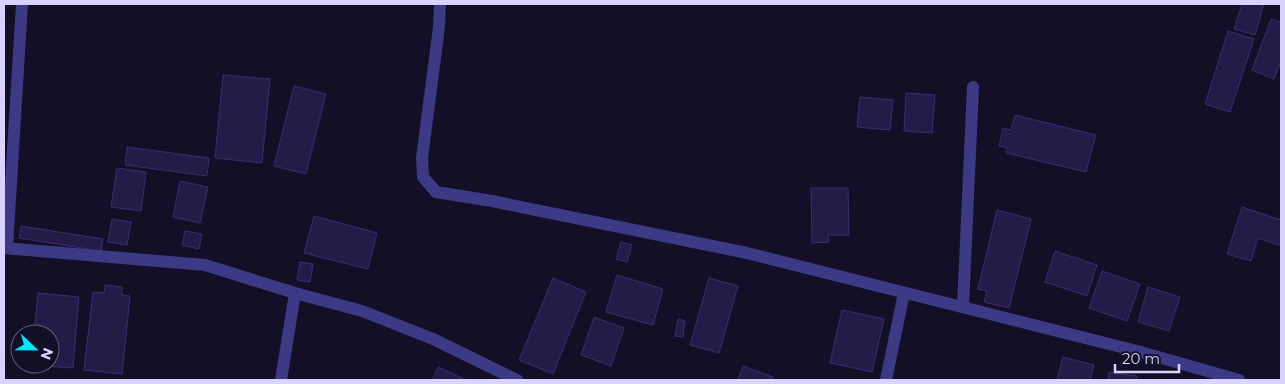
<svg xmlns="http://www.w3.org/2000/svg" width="1285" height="384" font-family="Montserrat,sans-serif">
<rect width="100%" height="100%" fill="#130f26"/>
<path fill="#241b47" stroke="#3b2d73" d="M1242,4h22l-9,31 -21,-6z
M1271,19l10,3v39l-7,18 -22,-9z
M1228,31l26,8 -24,73 -25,-8z
M223,75l47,4 -8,84 -47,-5z
M294,86l32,8 -20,80 -32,-8z
M906,93l29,2 -3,38 -28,-2z
M860,97l33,3 -3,30 -33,-3z
M1015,115l81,20 -10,37 -80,-19 1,-5 -8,-2 4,-18 8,2z
M127,147l82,11 -2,18 -82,-11z
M117,168l29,4 -5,39 -30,-4z
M180,181l28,6 -8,36 -27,-6z
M811,188h37l1,47h-21l1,7 -17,1z
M1242,207l39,13v26l-23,-8 -7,23 -24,-7z
M997,210l34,9 -22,89 -25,-6 3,-11 -9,-2z
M314,216l63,17 -9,36 -64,-16z
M112,219l19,3 -4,23 -19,-3z
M21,226l82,13 -2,12 -82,-13z
M185,231l17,3 -3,15 -17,-4z
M621,242l11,3 -5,17 -11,-3z
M1055,251l42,14 -10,31 -42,-14z
M300,262l13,2 -3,18 -13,-2z
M1102,271l38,13 -13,37 -38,-13z
M617,275l46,14 -10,36 -47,-13z
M553,278l33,14 -33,82 -34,-14z
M709,278l29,8 -19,67 -29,-8z
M105,285l17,2v8l8,1 -8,78 -38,-4 9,-78 11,1z
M1148,287l32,10 -11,34 -31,-9z
M38,293l41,4 -6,71 -42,-3 19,-1v-30h-16z
M842,310l42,9 -12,53 -42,-9z
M594,317l30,11 -13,38 -30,-11z
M678,319l7,2 -2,16 -8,-1z
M1063,357l31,8 -4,15h-33z
M743,366l30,11 -1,3h-34z
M438,367l28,13h-34z
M1109,372l28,4 -1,4h-28z"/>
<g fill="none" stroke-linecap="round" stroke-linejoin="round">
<path stroke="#3d3a85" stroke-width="12" d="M440,4l-1,23 -17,131 1,19 13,15 56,9 255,52 390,98 102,29
M4,248l201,17 90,28 67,18 71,28 84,41
M7,248l15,-244
M963,307l10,-220
M281,380l14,-87
M886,380l18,-87"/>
</g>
<rect width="1285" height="384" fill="none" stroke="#d9d4ff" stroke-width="10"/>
<g transform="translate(35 349) rotate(112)"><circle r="24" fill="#130f26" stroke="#625e7d"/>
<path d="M0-4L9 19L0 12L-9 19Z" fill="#00e5ff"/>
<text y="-8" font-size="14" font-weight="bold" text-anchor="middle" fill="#d9d4ff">N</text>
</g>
<path d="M1115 364v8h64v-8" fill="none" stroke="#d9d4ff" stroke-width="2.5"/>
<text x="1122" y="364" font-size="15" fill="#d9d4ff" stroke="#130f26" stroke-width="4" paint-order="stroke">20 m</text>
</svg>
